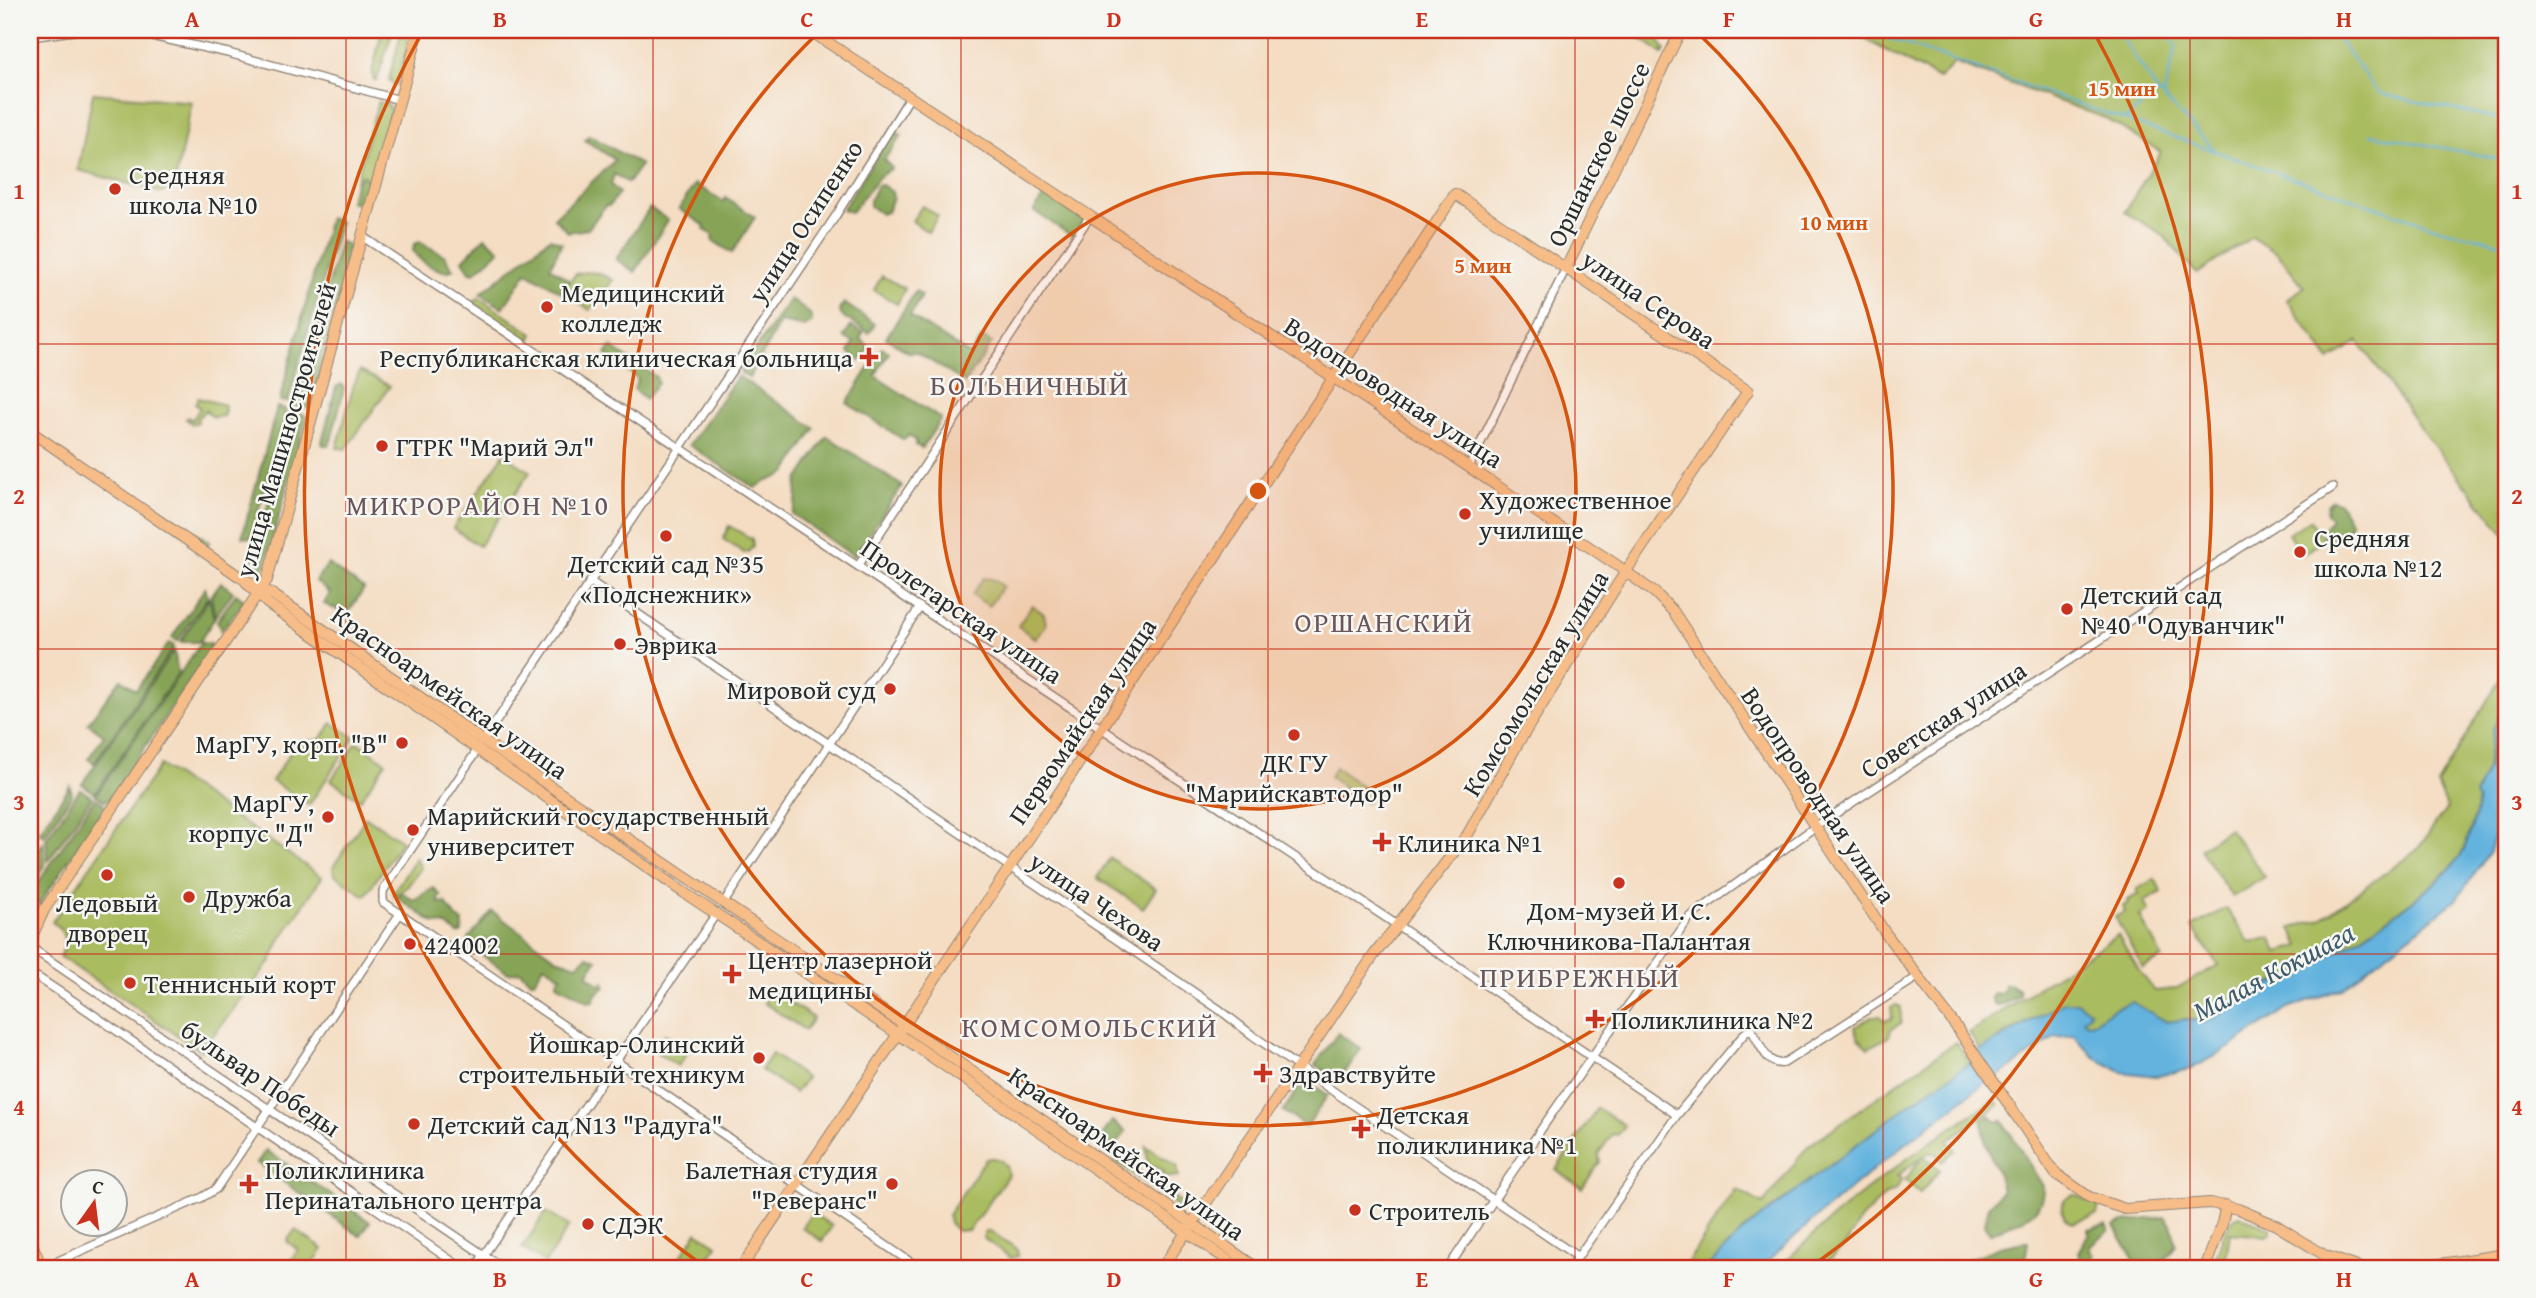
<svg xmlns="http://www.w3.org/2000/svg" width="2536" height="1298" font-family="'Gentium Book Plus',serif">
<rect width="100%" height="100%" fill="#f6f6f2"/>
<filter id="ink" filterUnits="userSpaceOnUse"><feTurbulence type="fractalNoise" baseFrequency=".0143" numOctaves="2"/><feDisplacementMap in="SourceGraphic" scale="14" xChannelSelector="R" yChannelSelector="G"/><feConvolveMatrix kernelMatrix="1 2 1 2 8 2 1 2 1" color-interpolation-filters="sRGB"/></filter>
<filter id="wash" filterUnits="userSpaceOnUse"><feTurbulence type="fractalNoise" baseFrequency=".00686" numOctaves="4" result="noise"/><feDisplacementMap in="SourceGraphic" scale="28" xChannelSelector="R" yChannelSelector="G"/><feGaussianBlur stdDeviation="1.57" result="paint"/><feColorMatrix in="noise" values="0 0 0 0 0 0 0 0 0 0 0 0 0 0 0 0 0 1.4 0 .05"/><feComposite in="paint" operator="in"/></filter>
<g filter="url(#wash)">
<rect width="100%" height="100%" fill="#f4ddc3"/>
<path fill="#aabc60" stroke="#6a7446" stroke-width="2" d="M382,30h11l-16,50h-3l-2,-6z
M402,30h9l-14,54 -4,1 -4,-6z
M1629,30h30l-1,9 7,11 -2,4z
M1848,30h658v506l-83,-104 -65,-91 -29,19 -42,-60 17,-13 -26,-33 -26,-17 -55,37 -34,-39 -38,-23 36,-60 -56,-34 -151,-55 -15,16z
M93,93l99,9 -17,80 -13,11 -84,-23z
M378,102l9,2 4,6 -21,76 -1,-6 -10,-3 -3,4z
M922,206l16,10 -10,16 -16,-11z
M586,272l12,1 15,7 -23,30 -29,-18 15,-18z
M882,276l23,13 -8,15 -23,-14z
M479,298l54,36 -3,6 -57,-37z
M360,371l30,15 -44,63 -9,-1 16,-61z
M198,398l27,7 -1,11 -11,1 -8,-7 -8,9 1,3 -6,2 -6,-5 2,-2 4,3 8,-12 -5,-4z
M504,454l26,18 -51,74 -26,-18z
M2310,520l14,20 -22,15 -14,-21z
M729,526l23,13 1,7 -5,6 -4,1 -21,-14z
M983,578l9,1 11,7 -14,20 -17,-11z
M1032,605l12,9 2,11 -10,14 -18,-13z
M2506,669v28l-13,34 -6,38 -12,26 3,5c-3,17 -8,35 -15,51 -14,28 -79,71 -107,89 -14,10 -34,16 -45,28l-50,20 -4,-1 -13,15 -39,20 -19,-3 -19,3 -17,-9 -45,2 -11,8h-7l-5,-4 8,-8 -14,-9 -47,19 -49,29 -11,-17 149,-98 22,37 15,19 20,-2 43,-24 -26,-38 34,-19 24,35 21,-6 7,15 22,-6 -9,-18 30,-9 96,-69 30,-42 -10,-24z
M332,723l22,14 -45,68 -37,-24 23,-36 26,-6z
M357,742l29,20 -26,38 -29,-20z
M160,765l162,112 -42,63 -9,21 -70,90 -141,-94c8,-14 5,-27 -8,-35z
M1335,767l37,27 -6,9 -36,-26z
M366,817l36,24 -37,55 -31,-22 -1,-7z
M2229,828l36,49 -33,20 -32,-48z
M416,858l5,10 -14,19 -12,9 -2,-3z
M1110,858l46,31 -13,19 -46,-30z
M2155,879l7,13 -18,9 5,10 -9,5 22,42 -19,10 -28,-51 10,-5 -2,-6 6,-3 -1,-3 11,-6 -2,-5z
M772,990l41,28 -8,12 -41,-27z
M1896,1005l5,2v16l-10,7 -2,6 -21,12 -9,-9 -4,-12 17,-11h8l5,5 7,-3 -1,-10z
M665,1034l24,16 -11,16 -24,-16z
M1956,1042l14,21 -55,37 -172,131 -36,37h-23l52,-79 27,15 45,-58z
M772,1054l34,24 -11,15 -34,-23z
M1995,1099l4,6 -51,35 7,10 -13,12 -5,-8 -7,-2 -6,4 16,14 -20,23 -15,-13 18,-24 -26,20 5,3 -6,11 -10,4 -25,25 -15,25 -22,22 -5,-6 -8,8 -11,-2 -3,2h-18c64,-66 139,-119 216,-169z
M1597,1108l27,17 -6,10 -6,-1 -14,21 2,7 -18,26 -26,-18z
M1146,1146l31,20 2,10 -12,1 -5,-3 1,-3 -7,-5 -2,2 -6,-4z
M1118,1157l65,47 -3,4 -65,-47z
M989,1158c11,-1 18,5 19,17l-39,55 -12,1 -8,-8 -1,-8 37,-55z
M2072,1195h4l23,10 -2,10 -25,8c-10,-3 -11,-14 -8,-23z
M546,1212l23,14 -24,37 -23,-15z
M812,1213l20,13 -10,15 -20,-13z
M2239,1216l32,12v5l-4,3 -37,-3 -3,19 -6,14 -5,1 -1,-6c5,-13 10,-40 24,-45z
M295,1230l28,19 -13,19 -24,-1 12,-17 -11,-9z
M990,1231l27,18 1,7 -7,2 -28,-20 2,-5z
M697,1232l20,13 -16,23h-28z"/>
<path fill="#87a456" stroke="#596840" stroke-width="2" d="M892,131l10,4 -18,25 8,8 -13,9 -28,35 -9,-2z
M589,135l52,30 -13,18 -14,-9 -3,11 8,8 -10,13h-4l-17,23 -20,3 -14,-14 61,-58 -30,-20z
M363,175c10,12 6,15 2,30l-15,-4 6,-20z
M695,184l28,18 2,-4 30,19 -23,36 -20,-13 2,-4 -10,-7 1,-3 -26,-17z
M877,185h5l10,7 1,6 -6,14 -6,2 -11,-8v-6z
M1046,193l39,27 -12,17 -39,-26z
M650,208l18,12 -33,52 -19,-13z
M329,218l11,4 -52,180 -8,-1v-2z
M485,237l15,13 -26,23 -4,-1 -7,-12z
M550,238l12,5 -12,24 20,14 -9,11 -34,-20 -24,36 -23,-14z
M340,241l9,5 -7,24 3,4 -36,134 -14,-1z
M420,242l25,14 8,13 -6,3c-13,-3 -27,-10 -34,-21l1,-7z
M916,291l6,5 -12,20 60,39 12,-18 10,6 -27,40 -48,-31h-9l-22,-14z
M790,299l20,15 2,8 -7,5 -25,-5 -31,56 -9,-6z
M844,303l31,21 -6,9 -27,-17 -3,-6z
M851,326l12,7 -3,6 10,8 -10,14 -11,-9 5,-9 -10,-6z
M611,347l45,30 2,6 -13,16 -11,-10 4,-10 -32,-24z
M882,348l7,4 -14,24 66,43 -19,29 -7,-3 1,-4 -7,-6 -5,5 -57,-37z
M738,376l77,52 -29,45c-10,6 -21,7 -31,15l-66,-43z
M342,384l2,4 -13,53 -2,4h-6l-1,-3 14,-55z
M277,407l8,2 1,3 -35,126 -9,-1z
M294,411l11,4 1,4 -42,151 -11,-3v-4l38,-149z
M827,436l75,50 -48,70 -62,-42c7,-12 3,-22 6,-34z
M2332,500l7,2 12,22 -4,8 -14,9 -9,-5 -1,-7 8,-10 -5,-6 1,-8z
M150,502l60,40 -5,6 -59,-40z
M328,564l36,25 -17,25 -23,-10 6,-11 -15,-12z
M221,582l12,10 -18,25 -4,-21z
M205,588l3,8 -31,45 -5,-3z
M236,594l9,7 -24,30 -4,-10z
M209,598l5,21 -15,23h-19z
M169,643l5,3 -80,117 -6,-4 16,-24 -16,-12 33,-44 15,11z
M201,643l10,1 -3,11 -100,146h-3l-9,-6z
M174,650l4,23 -83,120 -13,-9z
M70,786l2,8 -28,42 -5,-4z
M80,789l12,8 -44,64 -2,-22z
M95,798l9,6v4l-65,97 -9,-7v-3z
M43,843l2,22 -15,23v-26z
M434,888l7,8 -3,2 1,5 6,-1 11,15 7,5 -1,10 -4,2 -12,-9 -12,-2 -36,-25v-4l5,-1 10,7z
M492,911l64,47 21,7 11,-9 9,4 -10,14 13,11 4,-3 1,5 -10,8 -1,6 -6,1c-9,-8 -20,-11 -31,-18v-3l4,-5 -17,-11 -10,16h-3l-11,-10 -12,2 -39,-27v-8z
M2005,984l7,1 7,6v5l-19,10 -6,-2 -3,-6 2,-5 8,1z
M1338,1033l23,16 -22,32 -24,-16z
M1305,1079l23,16 -22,32 -23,-16z
M1990,1115l7,7 5,-2 41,66c1,35 -30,34 -53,48l-6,-10 4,-17 14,-16c-4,-28 -19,-39 -19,-72z
M1112,1121l14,10 -12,17 -14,-9z
M266,1150l104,72 -10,14 -103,-73z
M2165,1217l6,7 5,20c-8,16 -19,24 -37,24l-25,-42 10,-4z
M2106,1225l3,6 -20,16 5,9 -3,4v8h-7l-6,-16 11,-19 -1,-4z
M2028,1241l-4,27h-42l-13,-9 31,-12z"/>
<path fill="#64b3de" stroke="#486f84" stroke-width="2" d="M2506,697v100l-16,54 -34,49 -115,89 -53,19 -67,45 -30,16 -35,7 -35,-4 -28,-16 -19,-21 -19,2 -56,39 -15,7c-77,59 -153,118 -223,185h-54l36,-37 172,-131 55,-37 10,-13 84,-48h12l14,9 -1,4 -6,4 4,4 7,-1 21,-14 17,-6 35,20 19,-3 19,3 39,-20 3,-7 10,-8 4,1 50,-20c11,-12 31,-18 45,-28 28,-18 93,-61 107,-89 7,-16 12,-34 15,-51l-3,-5 12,-26 6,-38z"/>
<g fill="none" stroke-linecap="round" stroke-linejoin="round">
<path stroke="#64b3de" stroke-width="2" d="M1865,30l578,200 63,14
M2117,30l41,62 57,58
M2331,30l45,60 8,5 122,25
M2163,97l13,-51 -12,-16
M2125,120l33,-28
M2370,134l136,26"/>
</g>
</g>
<g filter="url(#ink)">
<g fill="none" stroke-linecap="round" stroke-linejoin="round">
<defs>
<path id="minor" d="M124,30l104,23 172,47
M30,37l50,-7
M363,237l1034,688 280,190
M1469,467l97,-199
M858,566l232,-350
M591,582l629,428 32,25 94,65 232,157
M483,741l352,-524 75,-120
M478,749l-95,142v11l536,366
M723,904l197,-297
M30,947l473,321
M30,975l7,2 35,23 390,268
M42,1268l159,-70 15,-9 183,-274
M475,1268l241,-354
M1448,1268l96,-143 146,-208 125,-90 518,-340
M1570,1268l107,-153 68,-82 6,-4c8,13 16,38 33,34l135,-87"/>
<path id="major" d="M809,30l809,536 37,27 18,18 213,323 69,91 100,148 34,24 36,12 85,-6 28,6 38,16 50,31 34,12
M1566,268l115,-238
M30,431l210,146 32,17 204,142 440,297 341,235
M246,582l21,21 416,289 227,150 329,226
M30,956l3,-22 11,-24 223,-330 152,-550
M30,1239l12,29
M741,1268l265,-395 449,-679 293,197 -122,180 -108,172 -50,91 -94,121 -212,313
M2205,1268l17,-45 4,-18
M2414,1268l92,-14"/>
</defs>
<use href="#minor" stroke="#908477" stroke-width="10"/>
<use href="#major" stroke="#908477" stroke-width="12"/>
<use href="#minor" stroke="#fff" stroke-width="7"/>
<use href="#major" stroke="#f7bd88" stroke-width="10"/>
</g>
</g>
<path fill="none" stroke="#c8321e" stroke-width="2" stroke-opacity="0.55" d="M346,30v1238M653,30v1238M961,30v1238M1268,30v1238M1575,30v1238M1883,30v1238M2190,30v1238M30,344h2476M30,649h2476M30,954h2476"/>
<circle cx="1258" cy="491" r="318" fill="#d5540f" fill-opacity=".12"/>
<g fill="none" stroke="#d5540f" stroke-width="3.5">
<circle cx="1258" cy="491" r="318"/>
<path d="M1695 30A635 635 0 1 1 821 30"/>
<path d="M705 1267A953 953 0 0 1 420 36M2096 36A953 953 0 0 1 1811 1267"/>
</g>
<g fill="#c8321e" stroke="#f6f6f2" stroke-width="2.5">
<circle cx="115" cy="189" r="7"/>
<circle cx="547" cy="307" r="7"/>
<path d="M865.5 346.5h7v7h7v7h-7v7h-7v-7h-7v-7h7z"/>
<circle cx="382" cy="446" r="7"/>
<circle cx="1465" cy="514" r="7"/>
<circle cx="666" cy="536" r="7"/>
<circle cx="2300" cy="552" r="7"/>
<circle cx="2067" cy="609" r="7"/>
<circle cx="620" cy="644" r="7"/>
<circle cx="890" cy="689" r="7"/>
<circle cx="1294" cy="735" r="7"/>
<circle cx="402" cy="743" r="7"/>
<circle cx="328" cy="817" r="7"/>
<circle cx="413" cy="830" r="7"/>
<path d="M1378.5 831.5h7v7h7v7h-7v7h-7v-7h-7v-7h7z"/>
<circle cx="107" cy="875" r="7"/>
<circle cx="1619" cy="883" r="7"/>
<circle cx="189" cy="897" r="7"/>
<circle cx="410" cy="944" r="7"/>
<path d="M728.5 963.5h7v7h7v7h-7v7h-7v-7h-7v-7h7z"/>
<circle cx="130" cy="983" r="7"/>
<path d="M1591.5 1008.5h7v7h7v7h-7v7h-7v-7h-7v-7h7z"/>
<circle cx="759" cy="1058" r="7"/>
<path d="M1259.5 1062.5h7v7h7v7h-7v7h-7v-7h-7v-7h7z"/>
<circle cx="414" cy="1124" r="7"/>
<path d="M1357.5 1118.5h7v7h7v7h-7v7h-7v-7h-7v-7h7z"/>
<path d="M245.5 1173.5h7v7h7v7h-7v7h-7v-7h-7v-7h7z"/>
<circle cx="892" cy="1184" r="7"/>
<circle cx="1355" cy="1210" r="7"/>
<circle cx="588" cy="1224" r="7"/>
</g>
<g text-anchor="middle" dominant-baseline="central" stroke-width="5" stroke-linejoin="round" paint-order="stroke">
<g font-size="26" fill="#2b2b2b" stroke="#f6f6f2">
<text transform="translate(1598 154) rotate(-64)">Оршанское шоссе</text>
<text transform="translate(805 221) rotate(-57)">улица Осипенко</text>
<text transform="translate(1649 299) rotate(34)">улица Серова</text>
<text transform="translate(1394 392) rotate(33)">Водопроводная улица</text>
<text transform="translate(285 430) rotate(-74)">улица Машиностроителей</text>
<text transform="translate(962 611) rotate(34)">Пролетарская улица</text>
<text transform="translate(1535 683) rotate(-59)">Комсомольская улица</text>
<text transform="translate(450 692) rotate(35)">Красноармейская улица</text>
<text transform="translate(1943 719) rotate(-33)">Советская улица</text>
<text transform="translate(1082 721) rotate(-56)">Первомайская улица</text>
<text transform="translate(1819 795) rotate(56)">Водопроводная улица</text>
<text transform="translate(1097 901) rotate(34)">улица Чехова</text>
<text transform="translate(261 1078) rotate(34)">бульвар Победы</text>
<text transform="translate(1127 1153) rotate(35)">Красноармейская улица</text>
</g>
<g font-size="26" fill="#2b2b2b" stroke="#f6f6f2" text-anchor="start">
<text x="129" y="174">Средняя<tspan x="129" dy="30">школа №10</tspan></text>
<text x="561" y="292">Медицинский<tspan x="561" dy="30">колледж</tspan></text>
<text x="853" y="357" text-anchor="end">Республиканская клиническая больница</text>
<text x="396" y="446">ГТРК "Марий Эл"</text>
<text x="1479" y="499">Художественное<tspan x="1479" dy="30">училище</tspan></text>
<text x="2314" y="537">Средняя<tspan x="2314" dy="30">школа №12</tspan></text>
<text x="666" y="563" text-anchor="middle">Детский сад №35<tspan x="666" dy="30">«Подснежник»</tspan></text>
<text x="2081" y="594">Детский сад<tspan x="2081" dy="30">№40 "Одуванчик"</tspan></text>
<text x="634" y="644">Эврика</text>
<text x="876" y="689" text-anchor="end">Мировой суд</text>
<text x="388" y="743" text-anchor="end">МарГУ, корп. "В"</text>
<text x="1294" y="762" text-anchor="middle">ДК ГУ<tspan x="1294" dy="30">"Марийскавтодор"</tspan></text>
<text x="314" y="802" text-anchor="end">МарГУ,<tspan x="314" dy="30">корпус "Д"</tspan></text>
<text x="427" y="815">Марийский государственный<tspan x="427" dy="30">университет</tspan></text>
<text x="1398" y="842">Клиника №1</text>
<text x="203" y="897">Дружба</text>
<text x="107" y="902" text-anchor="middle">Ледовый<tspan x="107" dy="30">дворец</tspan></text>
<text x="1619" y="910" text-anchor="middle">Дом-музей И. С.<tspan x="1619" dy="30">Ключникова-Палантая</tspan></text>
<text x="424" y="944">424002</text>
<text x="748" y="959">Центр лазерной<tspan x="748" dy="30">медицины</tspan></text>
<text x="144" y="983">Теннисный корт</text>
<text x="1611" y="1019">Поликлиника №2</text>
<text x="745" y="1043" text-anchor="end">Йошкар-Олинский<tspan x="745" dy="30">строительный техникум</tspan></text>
<text x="1279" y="1073">Здравствуйте</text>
<text x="1377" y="1114">Детская<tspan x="1377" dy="30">поликлиника №1</tspan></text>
<text x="428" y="1124">Детский сад N13 "Радуга"</text>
<text x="265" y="1169">Поликлиника<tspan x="265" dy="30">Перинатального центра</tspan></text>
<text x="878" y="1169" text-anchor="end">Балетная студия<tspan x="878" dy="30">"Реверанс"</tspan></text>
<text x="1369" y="1210">Строитель</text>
<text x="602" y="1224">СДЭК</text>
</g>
<g font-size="28" letter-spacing="2" fill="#6a555b" stroke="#f6f6f2">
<text x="1030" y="384">БОЛЬНИЧНЫЙ</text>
<text x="478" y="504">МИКРОРАЙОН №10</text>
<text x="1384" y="621">ОРШАНСКИЙ</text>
<text x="1580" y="976">ПРИБРЕЖНЫЙ</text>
<text x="1090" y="1026">КОМСОМОЛЬСКИЙ</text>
</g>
<g font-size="28" font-style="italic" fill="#3f5b6a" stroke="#f6f6f2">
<text transform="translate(2273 971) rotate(-28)">Малая Кокшага</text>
</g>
</g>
<circle cx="1258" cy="491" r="10" fill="#d5540f" stroke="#f6f6f2" stroke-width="3.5"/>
<g font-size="21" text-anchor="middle" font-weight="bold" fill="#d5540f" stroke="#f6f6f2" stroke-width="5" stroke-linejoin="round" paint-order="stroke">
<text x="2122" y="96">15 мин</text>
<text x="1834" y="230">10 мин</text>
<text x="1483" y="273">5 мин</text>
</g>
<rect width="2536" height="1298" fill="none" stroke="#f6f6f2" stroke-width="77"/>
<g transform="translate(94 1203) rotate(14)"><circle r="33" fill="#f6f6f2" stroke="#a5a5a2" stroke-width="2"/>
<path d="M0-5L12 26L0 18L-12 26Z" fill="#c8321e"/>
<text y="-10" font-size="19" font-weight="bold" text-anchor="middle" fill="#2b2b2b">С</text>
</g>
<rect x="38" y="38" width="2460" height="1222" fill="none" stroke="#c8321e" stroke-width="2.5"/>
<g font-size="23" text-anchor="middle" font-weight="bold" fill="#c8321e">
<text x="192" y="27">A</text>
<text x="500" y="27">B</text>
<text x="807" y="27">C</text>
<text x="1114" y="27">D</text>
<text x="1422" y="27">E</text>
<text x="1729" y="27">F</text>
<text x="2036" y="27">G</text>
<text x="2344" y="27">H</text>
<text x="19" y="199">1</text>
<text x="2517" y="199">1</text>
<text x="19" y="504">2</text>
<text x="2517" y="504">2</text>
<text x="19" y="810">3</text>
<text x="2517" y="810">3</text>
<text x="19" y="1115">4</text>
<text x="2517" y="1115">4</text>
<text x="192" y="1287">A</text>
<text x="500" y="1287">B</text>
<text x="807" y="1287">C</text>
<text x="1114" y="1287">D</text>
<text x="1422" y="1287">E</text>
<text x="1729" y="1287">F</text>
<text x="2036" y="1287">G</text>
<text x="2344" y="1287">H</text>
</g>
</svg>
